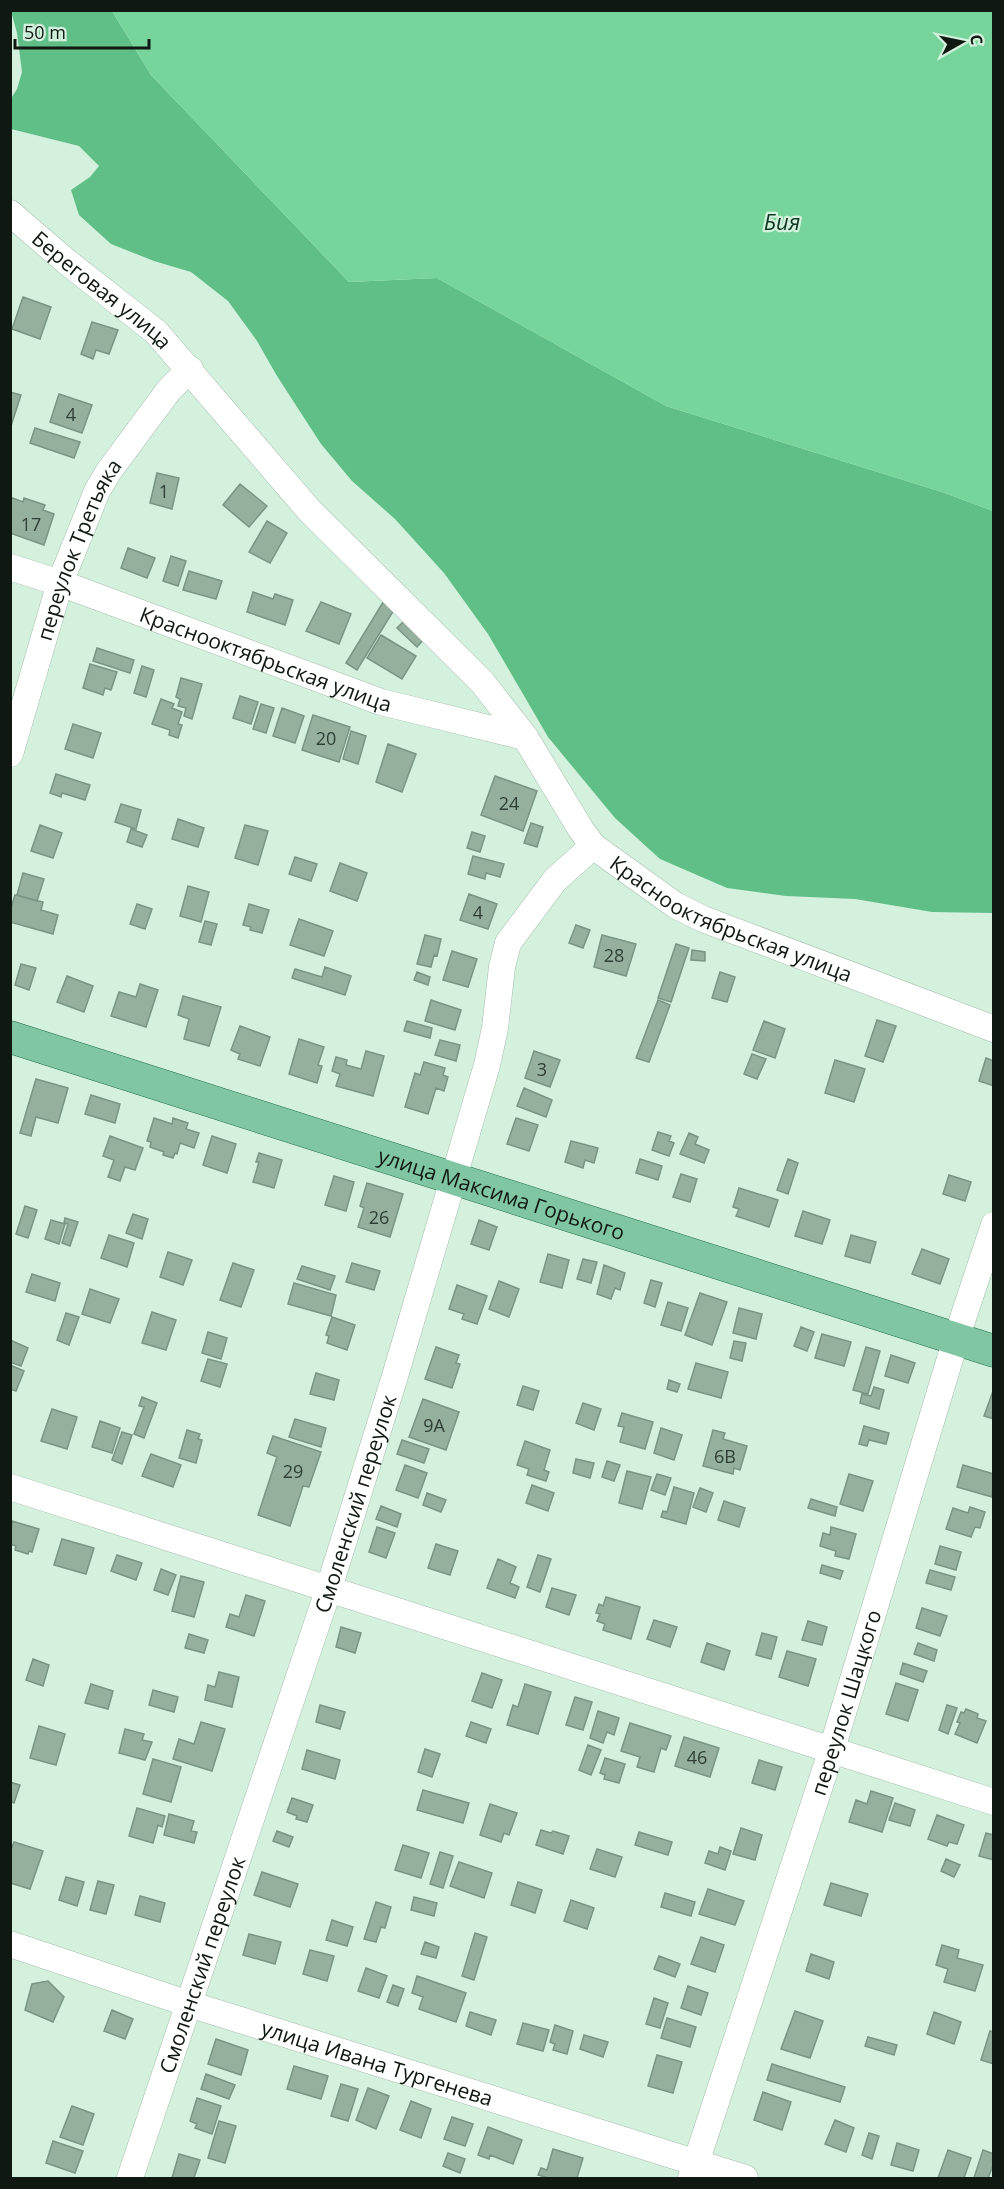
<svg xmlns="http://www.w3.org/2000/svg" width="1004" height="2189" font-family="'Open Sans',sans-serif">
<rect width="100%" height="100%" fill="#d4f1dd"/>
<path fill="#60be87" d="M11,11h101l39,64 198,207 88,-4 229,128 276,86 51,19v402l-61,-1 -77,-13 -69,-3 -59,-8 -67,-29 -45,-41 -67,-81 -60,-103 -44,-61 -49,-54 -43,-38 -31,-37 -44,-68 -20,-35 -29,-40 -37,-29 -37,-11 -43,-17 -32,-29 -8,-25 19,-13 9,-11 -20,-20 -68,-17 -1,-29 7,-11 5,-17 -5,-39z"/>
<path fill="#77d59c" d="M112,11h881v500l-51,-19 -276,-86 -229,-128 -88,4 -198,-207z"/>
<path fill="#95b19e" stroke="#799583" stroke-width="1.5" d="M23,297l28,10 -11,32 -28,-10z
M92,322l26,8 -9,24 -13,-4 -3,9 -12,-5z
M10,392l11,3 -10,31h-1z
M59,394l33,11 -10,28 -32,-11z
M35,428l45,14 -6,16 -44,-15z
M157,473l22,5 -7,31 -22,-6z
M240,484l27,22 -18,21 -26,-22z
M10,497l13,5 1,-4 21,7 -2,5 11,4 -10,31 -34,-12z
M267,521l20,12 -17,30 -21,-11z
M128,548l27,10 -8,20 -26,-10z
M171,556l15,5 -8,25 -15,-5z
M189,571l33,10 -6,18 -33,-9z
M253,592l20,7 2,-5 18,6 -8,25 -38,-13z
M385,599l12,6 -40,65 -11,-7z
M321,602l30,12 -12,30 -33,-13z
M406,619l20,18 -9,10 -20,-19z
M381,635l35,21 -14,23 -35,-21z
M97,648l37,12 -4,13 -37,-12z
M90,664l27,8 -6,18 -6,-2 -2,7 -20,-7z
M142,666l12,4 -8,27 -12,-4z
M181,678l21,6 -10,35 -8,-3 2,-8 -8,-2 2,-7 -4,-2z
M240,696l18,6 -7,22 -18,-6z
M161,699l13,5 -2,4 10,4 -4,12 4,1 -4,13 -9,-3 1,-5 -18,-6z
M261,704l13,4 -8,25 -13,-4z
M282,708l22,8 -9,27 -22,-7z
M313,715l37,12 -11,35 -37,-12z
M73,724l28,9 -8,25 -28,-9z
M351,731l15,5 -8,28 -15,-5z
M388,744l28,10 -14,38 -26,-10z
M56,774l34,11 -5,15 -23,-7 -1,4 -11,-4z
M495,776l42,15 -14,40 -42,-16z
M121,804l20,6 -5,19 -21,-7z
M178,819l26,9 -6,19 -26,-8z
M531,823l12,4 -6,20 -13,-4z
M40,825l22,8 -9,25 -22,-7z
M245,825l23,6 -10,34 -23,-7z
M131,829l16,6 -5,12 -15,-5z
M472,832l13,4 -5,16 -13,-4z
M473,856l31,8 -4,13 -14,-4 -1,6 -17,-5z
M295,857l22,7 -6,17 -22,-7z
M340,863l27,10 -10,28 -27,-10z
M23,873l21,6 -7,22 -20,-6z
M188,886l21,6 -8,30 -21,-6z
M469,894l28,10 -9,25 -28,-9z
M15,895l28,7 -2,8 17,5 -5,19 -43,-12v-11z
M137,904l15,5 -7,20 -15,-5z
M249,904l20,6 -7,23 -12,-3 1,-3 -8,-2z
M299,919l34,12 -9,25 -34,-11z
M205,921l12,3 -6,21 -12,-3z
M576,925l14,5 -7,18 -14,-5z
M425,935l16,4 -4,17 -3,-1 -3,12 -14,-3z
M602,935l34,9 -10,32 -32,-9z
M676,944l13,4 -18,54 -13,-4z
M692,950l13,2v9l-14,-1z
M452,951l25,8 -9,28 -25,-7z
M21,964l15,4 -7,22 -14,-5z
M325,967l26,9 -6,19 -53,-17 3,-9 27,8z
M417,972l13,5 -2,8 -14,-5z
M720,972l15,5 -8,25 -15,-4z
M67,976l26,10 -9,26 -27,-10z
M140,984l18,6 -12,37 -35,-11 8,-24 17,5z
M183,996l38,11 -12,39 -25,-7 5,-20 -11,-4z
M431,1000l30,10 -6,20 -30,-9z
M658,1000l12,5 -21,57 -13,-4z
M877,1020l19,6 -13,36 -18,-6z
M407,1021l25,7 -2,10 -26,-7z
M764,1021l21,8 -10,29 -22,-8z
M240,1026l30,11 -10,29 -22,-7 2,-5 -9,-4z
M299,1039l25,8 -6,18 4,1 -5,17 -28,-9z
M440,1040l20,5 -4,16 -21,-6z
M366,1051l18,5 -11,40 -37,-10 4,-12 -8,-3 4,-14 11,3 -1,5 15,4z
M534,1051l26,9 -10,27 -25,-9z
M752,1054l14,5 -9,20 -13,-5z
M986,1058l8,3v25l-15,-5z
M835,1060l30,9 -11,33 -29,-9z
M424,1062l21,6 -2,7 5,2 -4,14 -8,-3 -8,26 -23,-7 10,-34 5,2z
M36,1079l32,9 -10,35 -22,-6 -5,19 -11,-3z
M524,1088l28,12 -6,17 -29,-11z
M91,1095l29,9 -5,19 -30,-9z
M154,1118l18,6 1,-6 15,5 -2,6 13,4 -5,15 -14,-5 -3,11 -2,-1 -2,5 -10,-3 1,-3 -14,-5 1,-5 -4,-1z
M516,1118l22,7 -9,26 -22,-7z
M658,1132l13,4 -2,5 5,2 -5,13 -17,-6z
M689,1133l9,4 -3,7 14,6 -5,13 -24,-9z
M110,1136l33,12 -8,22 -10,-3 -5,14 -12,-4 6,-17 -11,-4z
M212,1136l24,8 -9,29 -24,-8z
M571,1141l27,7 -4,15 -9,-3 -2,8 -18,-6z
M259,1153l23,7 -8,28 -21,-6 6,-20h-3z
M640,1159l22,7 -4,14 -22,-7z
M788,1159l10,4 -10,31 -11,-4z
M681,1174l16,5 -7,23 -17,-5z
M949,1175l22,7 -6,19 -22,-7z
M334,1176l20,6 -8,29 -21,-6z
M367,1183l36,11 -13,43 -32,-10 6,-19 -4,-2z
M739,1188l39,12 -9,27 -33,-11 3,-7 -6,-2z
M25,1206l12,4 -9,28 -12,-4z
M803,1211l27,9 -8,24 -27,-8z
M133,1214l15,5 -6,20 -16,-6z
M65,1218l13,4 -8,24 -8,-3 6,-19 -4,-1z
M51,1220l14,4 -6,20 -14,-5z
M479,1220l18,7 -8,23 -18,-6z
M109,1235l25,8 -7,24 -26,-9z
M851,1235l25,7 -6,21 -25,-7z
M922,1249l27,10 -9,25 -28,-10z
M168,1252l24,8 -9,25 -23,-8z
M548,1254l21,6 -7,28 -22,-6z
M583,1259l14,3 -6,21 -14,-4z
M233,1263l21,7 -13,37 -21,-7z
M352,1263l28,8 -6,19 -28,-8z
M604,1265l21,8 -5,17 -5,-2 -4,11 -14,-5z
M302,1266l33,10 -5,14 -33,-11z
M32,1274l28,9 -5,18 -29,-9z
M651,1280l11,3 -7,24 -11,-4z
M499,1281l20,8 -10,28 -20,-8z
M294,1283l42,12 -5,21 -43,-12z
M457,1285l30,11 -10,28 -15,-5 2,-5 -15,-5z
M90,1289l29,10 -9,24 -28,-9z
M700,1293l27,9 -15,43 -27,-10z
M668,1302l20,6 -7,23 -20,-6z
M739,1308l23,6 -6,25 -23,-6z
M152,1312l24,8 -10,30 -24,-7z
M66,1313l13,4 -10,28 -12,-5z
M332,1317l23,8 -8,25 -20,-7 2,-7 -3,-1z
M801,1327l13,5 -7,19 -13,-5z
M208,1332l19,6 -6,21 -19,-6z
M822,1334l29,8 -7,24 -29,-8z
M10,1340l18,8 -7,18 -11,-4z
M734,1341l12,2 -4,18 -12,-3z
M436,1347l23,8 -3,8 4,1 -8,24 -27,-9z
M866,1347l14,4 -12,43 -15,-4z
M891,1355l24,8 -7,20 -23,-7z
M208,1359l19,5 -7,23 -19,-6z
M696,1363l32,9 -7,26 -33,-9z
M10,1365l14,6 -8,20 -6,-2z
M316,1373l23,7 -5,20 -24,-6z
M669,1380l11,4 -3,8 -10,-3z
M523,1386l16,5 -6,19 -16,-5z
M874,1387l10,3 -5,19 -19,-6 2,-9 9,2z
M993,1391h1v28l-10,-3z
M142,1397l15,6 -13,35 -10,-4 10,-27 -5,-1z
M423,1399l36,13 -13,38 -37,-13z
M583,1403l18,6 -7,21 -18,-7z
M52,1409l25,8 -10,32 -26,-8z
M622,1413l31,9 -8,27 -25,-7 4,-15 -6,-1z
M295,1419l31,9 -5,19 -32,-10z
M100,1421l20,7 -8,25 -20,-6z
M864,1426l25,7 -3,11 -17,-4 -2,6 -8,-2z
M661,1428l21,7 -8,25 -20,-7z
M187,1430l13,4 -2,5 4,1 -6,23 -17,-5z
M713,1430l12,3 -2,6 24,7 -7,24 -6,-2 -1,6 -30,-8z
M122,1432l10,3 -10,29 -10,-4z
M273,1436l48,16 -12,35 -6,-1 -13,40 -32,-11 19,-58 -10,-4z
M402,1440l27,9 -5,14 -27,-9z
M525,1441l25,9 -6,20 5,2 -3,9 -19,-6 2,-6 -12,-4z
M151,1454l30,11 -8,22 -31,-11z
M576,1459l18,4 -4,15 -17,-5z
M607,1461l13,4 -6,16 -12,-4z
M405,1465l22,8 -9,25 -22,-8z
M963,1465l31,9 -2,23 -35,-10z
M627,1471l24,6 -9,32 -23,-6z
M657,1474l14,4 -6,17 -14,-5z
M849,1474l24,7 -10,30 -23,-7z
M532,1485l22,8 -6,18 -22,-8z
M674,1487l20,6 -8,31 -25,-7 2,-6 4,1z
M700,1488l13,5 -7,19 -13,-5z
M427,1493l19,7 -5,12 -18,-7z
M811,1499l26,8 -2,9 -27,-8z
M724,1501l21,7 -6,19 -21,-7z
M381,1506l20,8 -4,13 -21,-8z
M970,1507l15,5 -5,16 -5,-1 -4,10 -25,-8 7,-21 15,5z
M12,1521l27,8 -7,23 -3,-1 -1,3 -13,-4 1,-4 -6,-2z
M377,1527l18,6 -9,25 -17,-6z
M831,1527l25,7 -7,25 -14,-3 1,-5 -16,-5 3,-13 7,2z
M62,1539l32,9 -8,26 -32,-9z
M436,1544l22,7 -8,24 -22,-7z
M940,1546l21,6 -5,18 -21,-6z
M117,1555l25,8 -6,17 -25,-9z
M538,1555l13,4 -11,33 -13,-5z
M498,1559l18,8 -6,16 9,4 -4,11 -28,-10z
M822,1565l21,6 -3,8 -20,-6z
M161,1569l15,6 -8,20 -14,-5z
M930,1570l25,7 -4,13 -25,-7z
M181,1576l23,6 -10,35 -22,-6z
M552,1588l24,7 -7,20 -23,-8z
M246,1595l19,6 -11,35 -28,-9 4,-13 9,3z
M606,1597l34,10 -9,32 -28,-9 2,-6 -8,-3 3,-7 -4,-1 3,-9 4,2z
M922,1608l25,8 -7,20 -24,-8z
M654,1620l23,7 -7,20 -23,-8z
M808,1621l19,6 -5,18 -20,-5z
M341,1627l20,6 -6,20 -19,-6z
M762,1633l15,4 -6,22 -15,-4z
M189,1634l19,6 -4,13 -19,-5z
M707,1643l23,8 -6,19 -23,-8z
M918,1643l19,7 -3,11 -20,-7z
M787,1651l29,8 -8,27 -29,-9z
M33,1659l16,6 -6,21 -17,-6z
M903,1663l24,8 -4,11 -23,-8z
M219,1672l20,5 -7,30 -27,-7 3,-15 7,2z
M482,1673l20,7 -10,28 -20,-7z
M896,1683l22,7 -10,31 -22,-7z
M91,1684l22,7 -5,18 -23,-6z
M525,1684l26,8 -13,42 -31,-9 6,-20 5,2z
M153,1690l25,7 -4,15 -25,-7z
M575,1697l17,5 -9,28 -17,-5z
M320,1705l25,7 -5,17 -24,-7z
M947,1705l10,3 -9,26 -9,-4z
M966,1709l12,5 -1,4 9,3 -9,22 -22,-9 5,-11 -3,-1 4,-10 3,1z
M598,1711l21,7 -5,17 -7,-3 -4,11 -13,-5z
M201,1722l24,7 -13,42 -39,-12 6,-20 15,5z
M471,1722l20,7 -5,14 -20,-7z
M630,1723l41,13 -5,14 -5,-2 -7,24 -17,-5 3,-10 -19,-6z
M39,1726l26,8 -9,31 -26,-7z
M125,1729l19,5 -2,6 10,2 -7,18 -26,-7z
M684,1737l35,11 -9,29 -35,-11z
M588,1745l13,5 -10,25 -12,-5z
M425,1749l15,5 -8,23 -14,-5z
M307,1750l33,10 -5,19 -33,-10z
M605,1758l20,6 -6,19 -15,-4 1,-4 -5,-2z
M153,1759l28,8 -10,35 -28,-8z
M759,1760l23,7 -7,23 -23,-7z
M10,1782l10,3 -6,18 -4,-2z
M423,1790l46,13 -6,20 -46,-13z
M871,1791l22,7 -11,34 -33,-10 7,-22 11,4z
M292,1798l21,7 -6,17 -11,-3 1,-3 -10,-4z
M895,1803l20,7 -5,16 -21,-6z
M490,1804l27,9 -8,22 -5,-2 -3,9 -21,-7z
M137,1808l28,8 -3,11 -4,-2 -5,18 -24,-7z
M169,1814l25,7 -3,10 6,1 -3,11 -30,-8z
M937,1815l27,10 -7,19 -8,-2 -2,4 -19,-7z
M741,1828l21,7 -7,25 -22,-6z
M541,1830l10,3 2,-2 16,5 -6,18 -27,-9z
M277,1831l16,6 -4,10 -16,-6z
M639,1832l33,10 -4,13 -33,-10z
M986,1833l8,2v25l-15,-4z
M14,1842l29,9 -13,38 -20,-6v-31z
M403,1845l26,8 -8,25 -26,-8z
M720,1847l11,4 -6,19 -20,-7 4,-12 9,3z
M597,1849l25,8 -7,20 -25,-8z
M440,1852l13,4 -10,32 -13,-4z
M946,1859l14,6 -6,12 -13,-6z
M459,1862l33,11 -8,25 -34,-12z
M262,1872l36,12 -8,23 -36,-12z
M66,1877l18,5 -7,24 -18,-6z
M98,1881l16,4 -8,29 -16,-4z
M518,1882l24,8 -7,23 -24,-8z
M831,1883l37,11 -7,22 -37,-11z
M708,1889l36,12 -9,24 -36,-11z
M665,1893l30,9 -4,14 -30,-9z
M140,1896l25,7 -5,19 -25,-7z
M414,1897l23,6 -3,13 -23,-6z
M571,1900l23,8 -7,21 -23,-8z
M376,1902l15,5 -6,21 -4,-1 -5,15 -12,-3z
M332,1920l21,7 -6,19 -21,-6z
M475,1933l12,4 -13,43 -12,-4z
M249,1934l32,8 -6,22 -32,-9z
M701,1937l23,8 -9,27 -24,-8z
M425,1942l14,5 -3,11 -15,-4z
M942,1945l17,5 -2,8 26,7 -8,26 -31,-9 4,-13 -12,-4z
M310,1950l24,6 -7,25 -24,-7z
M811,1954l23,8 -5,17 -23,-8z
M659,1956l21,8 -5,13 -21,-8z
M366,1968l21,8 -8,22 -21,-7z
M417,1976l49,17 -10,29 -37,-13 4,-12 -11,-4z
M48,1981l16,16 -11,25 -28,-12 7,-26z
M393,1985l11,4 -6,17 -11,-4z
M688,1986l20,7 -7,22 -20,-7z
M654,1998l14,5 -8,25 -14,-4z
M112,2010l21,9 -8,20 -21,-8z
M795,2011l28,10 -13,37 -29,-9z
M470,2012l26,8 -5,15 -25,-9z
M934,2012l27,10 -7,22 -27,-10z
M667,2018l29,9 -6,20 -29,-9z
M523,2023l26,7 -6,21 -26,-7z
M555,2025l18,6 -6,23 -14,-4 2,-6 -5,-2z
M990,2031l4,1v32l-13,-4z
M584,2035l24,7 -5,15 -23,-8z
M868,2037l29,8 -3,10 -29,-9z
M216,2039l32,11 -7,25 -33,-11z
M657,2055l25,7 -9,31 -25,-7z
M772,2064l73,23 -5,15 -73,-22z
M294,2066l34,10 -7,23 -34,-10z
M206,2074l29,11 -6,14 -28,-10z
M341,2084l17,5 -10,32 -17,-5z
M368,2088l21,8 -13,33 -20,-9z
M763,2092l28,10 -9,28 -28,-10z
M197,2098l24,8 -9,28 -17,-6 2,-4 -7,-3z
M411,2101l20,8 -10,29 -21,-8z
M72,2106l22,8 -11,31 -23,-8z
M452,2117l21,7 -8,22 -21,-7z
M835,2120l19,8 -8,24 -21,-8z
M219,2121l17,5 -11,37 -17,-5z
M488,2127l34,13 -9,24 -23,-9 -1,4 -11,-4z
M869,2133l10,3 -7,23 -10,-4z
M53,2141l30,10 -8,22 -29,-10z
M897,2143l22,7 -6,21 -22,-6z
M553,2149l30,9 -6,20h-28l-11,-3 3,-7 6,2z
M948,2150l23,8 -7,20h-26z
M983,2150l11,4v9l-6,15h-14z
M448,2153l17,6 -5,14 -17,-7z
M179,2154l21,6 -6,18h-22z"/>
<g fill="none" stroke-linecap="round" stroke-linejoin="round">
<defs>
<g id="minor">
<path id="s1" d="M10,213l57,49 89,70 153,178 173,172 43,55 55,91 13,18 82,59 28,14 291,110"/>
<path id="s2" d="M10,567l50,16 321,119 144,35"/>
<path id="s3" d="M10,754l50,-171 37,-92 12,-20 60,-81 21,-21"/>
<path d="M10,1487l984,315"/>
<path id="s4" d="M10,1944l179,60 556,174"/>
<path id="s5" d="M130,2178l199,-590 66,-212 92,-311 8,-37 7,-61 6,-24 47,-63 38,-34"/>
<path id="s6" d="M691,2178l141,-429 124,-410 38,-114"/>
</g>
<g id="major">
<path id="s7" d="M10,1037l984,314"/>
</g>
</defs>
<use href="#minor" stroke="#a2beab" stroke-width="27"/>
<use href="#major" stroke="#227147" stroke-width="33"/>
<use href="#minor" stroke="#fff" stroke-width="26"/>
<use href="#major" stroke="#81c6a2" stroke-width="32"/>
</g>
<g text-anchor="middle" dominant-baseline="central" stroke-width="4.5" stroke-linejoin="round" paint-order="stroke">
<g font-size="18" fill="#303f35">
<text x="71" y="414">4</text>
<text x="164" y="491">1</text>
<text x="31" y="524">17</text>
<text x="326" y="738">20</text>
<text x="509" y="803">24</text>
<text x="478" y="912">4</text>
<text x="614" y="955">28</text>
<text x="542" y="1069">3</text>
<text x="379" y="1217">26</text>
<text x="434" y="1425">9А</text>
<text x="725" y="1456">6В</text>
<text x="293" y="1471">29</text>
<text x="697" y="1757">46</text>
</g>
<g font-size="21" fill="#0f1912" stroke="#d4f1dd">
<text stroke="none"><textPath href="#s1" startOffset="120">Береговая улица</textPath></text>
<text stroke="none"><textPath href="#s3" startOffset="216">переулок Третьяка</textPath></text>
<text stroke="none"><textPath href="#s2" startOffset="272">Краснооктябрьская улица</textPath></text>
<text stroke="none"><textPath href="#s1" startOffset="1023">Краснооктябрьская улица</textPath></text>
<text stroke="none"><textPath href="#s7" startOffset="516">улица Максима Горького</textPath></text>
<text stroke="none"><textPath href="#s5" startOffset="711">Смоленский переулок</textPath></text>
<text stroke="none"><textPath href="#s6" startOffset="500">переулок Шацкого</textPath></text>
<text stroke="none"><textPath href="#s5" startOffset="225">Смоленский переулок</textPath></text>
<text stroke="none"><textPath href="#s4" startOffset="386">улица Ивана Тургенева</textPath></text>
</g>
<g font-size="22" font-style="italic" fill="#0f3822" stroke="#d4f1dd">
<text x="782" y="221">Бия</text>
</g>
</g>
<rect width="1004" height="2189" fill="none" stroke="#0f1912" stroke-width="24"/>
<g transform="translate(962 42) rotate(81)" stroke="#d4f1dd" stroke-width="4.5" paint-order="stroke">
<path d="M0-4.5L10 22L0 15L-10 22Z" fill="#0f1912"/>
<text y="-9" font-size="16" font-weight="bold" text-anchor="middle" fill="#0f1912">С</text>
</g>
<path d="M15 39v9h134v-9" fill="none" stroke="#0f1912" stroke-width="3"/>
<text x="24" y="39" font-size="18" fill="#0f1912" stroke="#d4f1dd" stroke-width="4.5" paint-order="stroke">50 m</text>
</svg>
